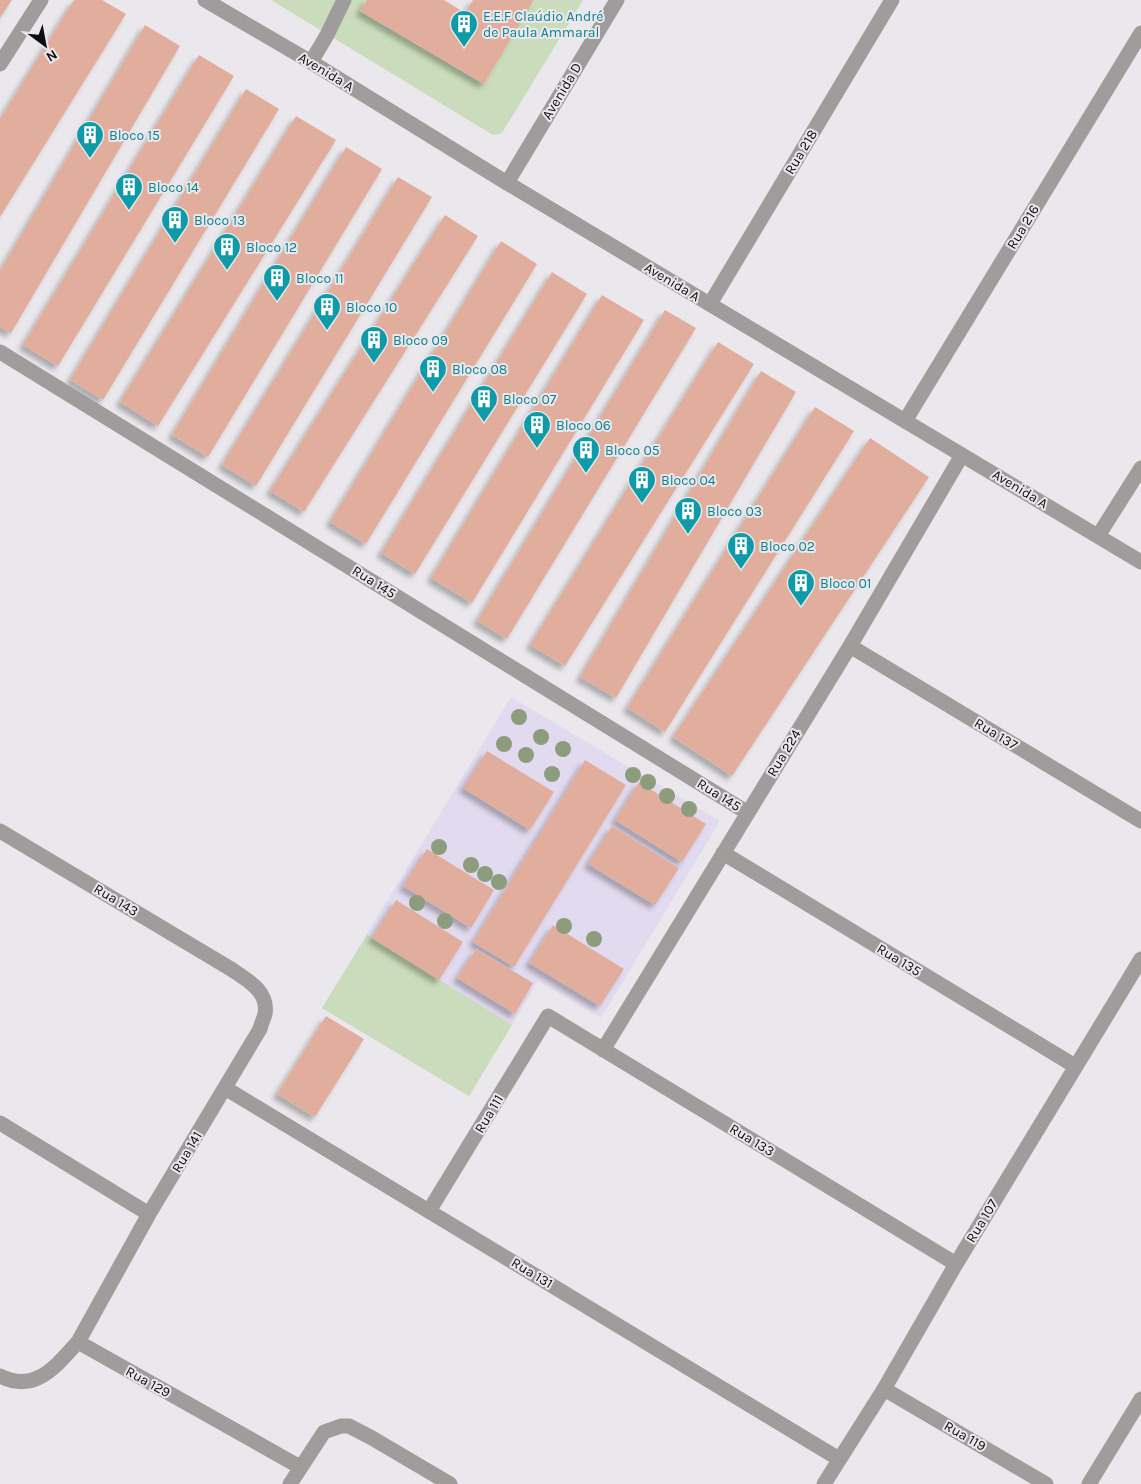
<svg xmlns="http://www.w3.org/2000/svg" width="1141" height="1484" font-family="Karla,sans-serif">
<defs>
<filter id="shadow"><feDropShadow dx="-4.5" dy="4.5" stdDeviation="2.5" flood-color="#0004"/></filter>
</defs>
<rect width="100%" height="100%" fill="#eae8ec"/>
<path fill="#e2dbf0" d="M511,697l209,124 -119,197 -63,-37 -69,115 -147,-88z"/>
<path fill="#cadcbb" d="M271,0h96l-7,11 124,73 50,-84h49l-81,133 -9,2z
M367,935l145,90 -43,71 -147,-88z"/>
<path fill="#e1ae9d" filter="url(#shadow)" d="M0,0h12l-12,18z
M74,0h28l24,14 -126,203v-98z
M367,0h77l21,13 8,-13h61l-50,84 -124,-73z
M145,25l35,21 -169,287 -11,-6v-56z
M199,55l35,21 -176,290 -35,-21z
M246,89l33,20 -176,291 -33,-20z
M296,116l40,24 -178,286 -38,-24z
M346,147l36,22 -174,288 -36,-22z
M398,177l34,20 -176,289 -34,-21z
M445,215l33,21 -174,276 -34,-21z
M501,241l36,23 -171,280 -36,-22z
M552,272l35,22 -172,280 -34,-21z
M602,295l42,25 -172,283 -41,-25z
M665,310l31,18 -189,311 -30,-18z
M718,342l36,22 -189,302 -35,-21z
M761,371l35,21 -180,306 -36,-21z
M815,407l39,24 -189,301 -38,-24z
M870,438l59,39 -197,299 -59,-39z
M487,751l67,41 -24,38 -67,-42z
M585,760l41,25 -112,182 -41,-25z
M639,782l67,42 -24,38 -67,-42z
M612,826l67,42 -24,37 -67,-41z
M427,849l67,41 -23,38 -68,-42z
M396,900l67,42 -24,38 -67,-42z
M553,925l71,44 -24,37 -71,-43z
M476,949l57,34 -18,31 -58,-36z
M326,1016l38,23 -49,78 -38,-23z"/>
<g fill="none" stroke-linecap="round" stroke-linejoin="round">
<path stroke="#9f9d9c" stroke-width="15" d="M311,62l16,-27 17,-35"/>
<path stroke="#9f9d9c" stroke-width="15" d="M0,64l41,-64
M507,183l110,-183
M710,304l182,-304
M0,352l748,461
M905,421l236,-388
M1098,536l43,-68
M850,646l291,175
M0,831l231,138c16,11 38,22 34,45 -1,4 -4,10 -5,15l-111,185 -71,128c-22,24 -43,52 -78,34
M723,853l352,213
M603,1050l247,-404 112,-191
M225,1088l614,371
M0,1123l149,91
M429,1211l119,-195 408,248
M78,1342l222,125
M884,1389l162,95
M290,1484l34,-52 17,-6h8l23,12 78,46
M824,1484l60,-95 72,-125 185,-305
M1089,1484l52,-85"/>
<path stroke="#9f9d9c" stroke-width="15" d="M205,0l106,62 196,121 634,379"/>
</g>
<g fill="#8d9c7d">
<circle cx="519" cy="717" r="8"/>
<circle cx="541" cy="737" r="8"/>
<circle cx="504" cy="744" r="8"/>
<circle cx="563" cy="749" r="8"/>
<circle cx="526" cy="755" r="8"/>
<circle cx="552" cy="774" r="8"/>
<circle cx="633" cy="775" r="8"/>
<circle cx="648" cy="782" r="8"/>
<circle cx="667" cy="796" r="8"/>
<circle cx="689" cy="809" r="8"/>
<circle cx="439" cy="847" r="8"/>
<circle cx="471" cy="865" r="8"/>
<circle cx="485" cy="874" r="8"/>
<circle cx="499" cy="882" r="8"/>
<circle cx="417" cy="903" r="8"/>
<circle cx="445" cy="921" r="8"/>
<circle cx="564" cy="926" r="8"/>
<circle cx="594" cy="939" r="8"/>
</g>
<defs>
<symbol id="building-pin" viewBox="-11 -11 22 30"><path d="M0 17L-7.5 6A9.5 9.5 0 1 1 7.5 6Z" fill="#0f9aa8" stroke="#eae8ec"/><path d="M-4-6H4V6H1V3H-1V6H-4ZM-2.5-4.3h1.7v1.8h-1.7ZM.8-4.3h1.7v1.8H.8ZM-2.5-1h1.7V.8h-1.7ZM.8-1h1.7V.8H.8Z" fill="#fff"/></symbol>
</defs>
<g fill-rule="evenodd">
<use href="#building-pin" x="448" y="8" width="32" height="43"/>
<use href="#building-pin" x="74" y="119" width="32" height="43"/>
<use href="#building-pin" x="113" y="171" width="32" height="43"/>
<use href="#building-pin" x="159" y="204" width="32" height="43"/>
<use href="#building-pin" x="211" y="231" width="32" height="43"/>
<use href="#building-pin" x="261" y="262" width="32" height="43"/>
<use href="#building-pin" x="311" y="291" width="32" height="43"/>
<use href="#building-pin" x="358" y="324" width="32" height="43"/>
<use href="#building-pin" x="417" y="353" width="32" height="43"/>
<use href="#building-pin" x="468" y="383" width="32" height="43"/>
<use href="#building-pin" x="521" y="409" width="32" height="43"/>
<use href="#building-pin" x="570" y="434" width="32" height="43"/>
<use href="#building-pin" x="626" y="464" width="32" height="43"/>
<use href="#building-pin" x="672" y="495" width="32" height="43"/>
<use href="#building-pin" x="725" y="530" width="32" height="43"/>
<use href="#building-pin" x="785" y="567" width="32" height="43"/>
</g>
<g text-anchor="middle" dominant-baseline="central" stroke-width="4" stroke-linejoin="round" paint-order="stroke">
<g font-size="14" fill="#0d838f" stroke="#eae8ec" text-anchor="start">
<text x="483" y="16">E.E.F Claúdio André<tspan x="483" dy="16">de Paula Ammaral</tspan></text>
<text x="109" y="135">Bloco 15</text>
<text x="148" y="187">Bloco 14</text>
<text x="194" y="220">Bloco 13</text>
<text x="246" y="247">Bloco 12</text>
<text x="296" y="278">Bloco 11</text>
<text x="346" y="307">Bloco 10</text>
<text x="393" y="340">Bloco 09</text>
<text x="452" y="369">Bloco 08</text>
<text x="503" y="399">Bloco 07</text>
<text x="556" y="425">Bloco 06</text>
<text x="605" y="450">Bloco 05</text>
<text x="661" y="480">Bloco 04</text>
<text x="707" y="511">Bloco 03</text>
<text x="760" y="546">Bloco 02</text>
<text x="820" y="583">Bloco 01</text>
</g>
<g font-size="14" fill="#0f0e0f" stroke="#eae8ec">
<text transform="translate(326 72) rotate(31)">Avenida A</text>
<text transform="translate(562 91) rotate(-59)">Avenida D</text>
<text transform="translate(801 152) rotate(-59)">Rua 218</text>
<text transform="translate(1023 227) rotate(-59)">Rua 216</text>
<text transform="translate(672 282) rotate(31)">Avenida A</text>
<text transform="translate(1020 489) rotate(31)">Avenida A</text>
<text transform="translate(374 582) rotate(32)">Rua 145</text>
<text transform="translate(996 734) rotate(31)">Rua 137</text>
<text transform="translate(784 753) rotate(-59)">Rua 224</text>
<text transform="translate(719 795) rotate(32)">Rua 145</text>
<text transform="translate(116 900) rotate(31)">Rua 143</text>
<text transform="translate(899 960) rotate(31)">Rua 135</text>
<text transform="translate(489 1114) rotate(-59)">Rua 111</text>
<text transform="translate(752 1140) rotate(31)">Rua 133</text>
<text transform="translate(187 1152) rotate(-59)">Rua 141</text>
<text transform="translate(982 1221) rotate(-59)">Rua 107</text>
<text transform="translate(532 1273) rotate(31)">Rua 131</text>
<text transform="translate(148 1382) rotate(29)">Rua 129</text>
<text transform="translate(965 1436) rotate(30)">Rua 119</text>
</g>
</g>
<g transform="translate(45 45) rotate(148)" stroke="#eae8ec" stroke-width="4" paint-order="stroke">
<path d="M0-4L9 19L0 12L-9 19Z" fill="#0f0e0f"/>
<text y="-8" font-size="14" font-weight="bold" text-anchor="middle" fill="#0f0e0f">N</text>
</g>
</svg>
